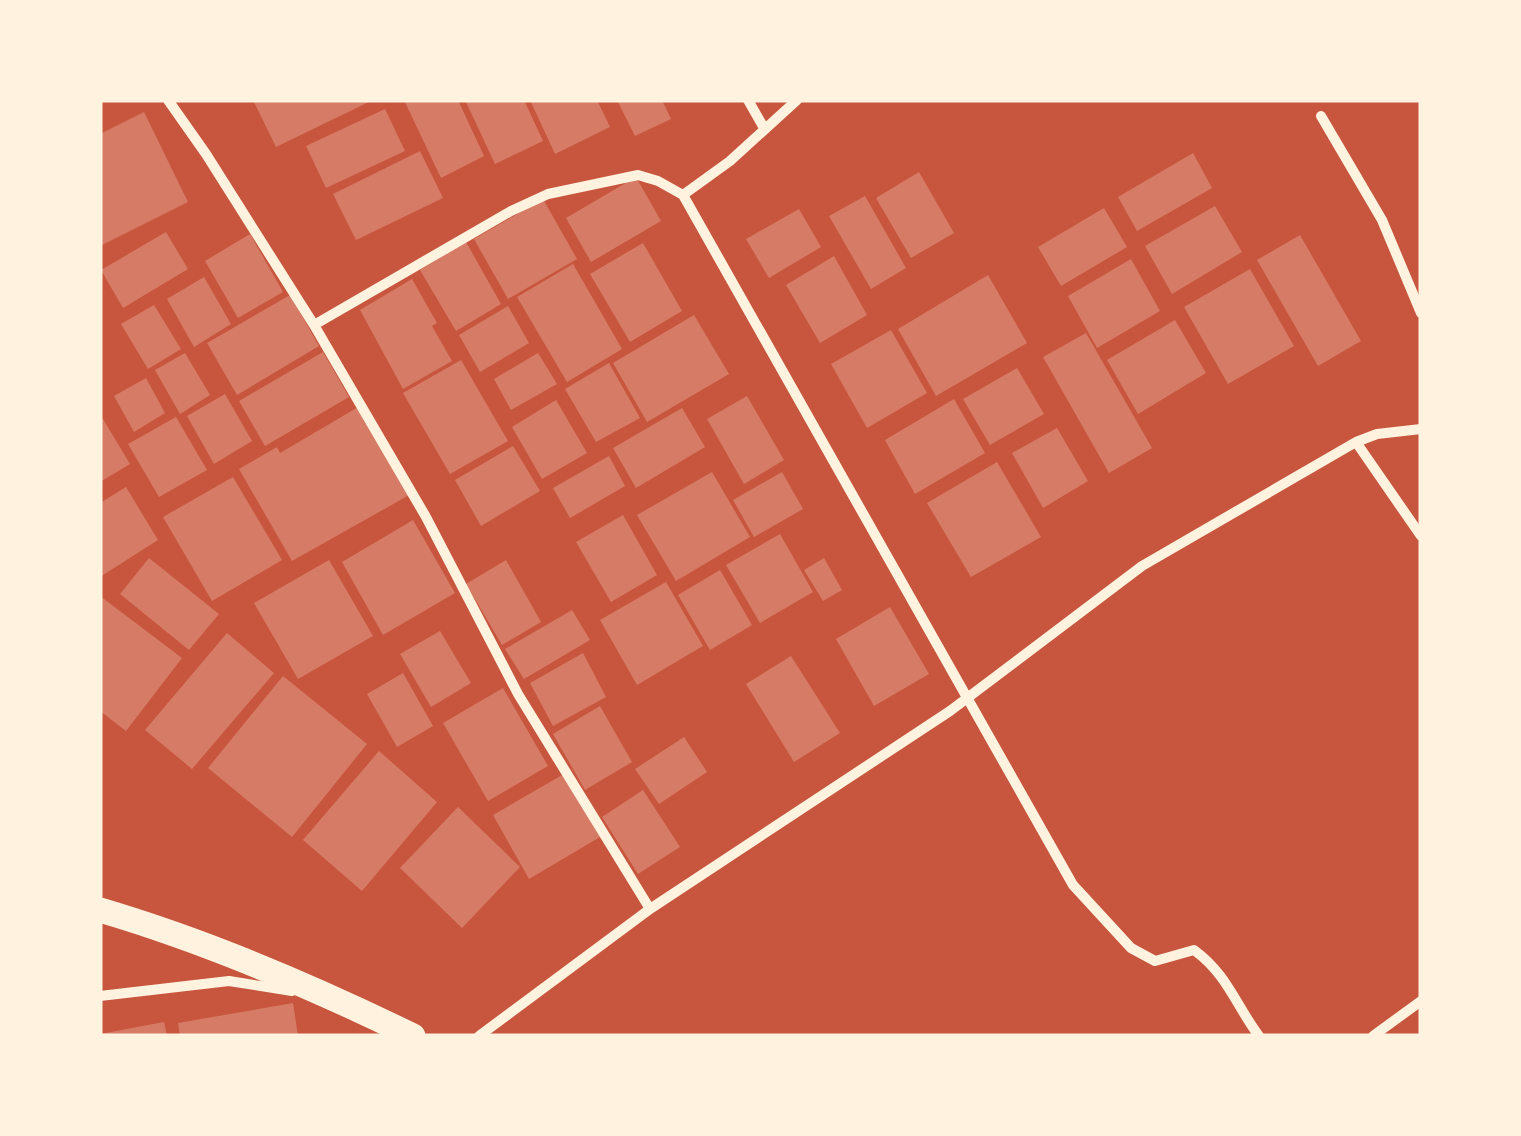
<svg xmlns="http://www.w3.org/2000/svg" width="1521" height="1136" font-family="'Open Sans',sans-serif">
<rect width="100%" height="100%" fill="#c8553d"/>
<path fill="#d67c66" d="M253,100h120l-97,47z
M404,100h54l26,56 -43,22z
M465,100h59l19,41 -48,23z
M530,100h67l13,27 -55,27z
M617,100h45l9,19 -36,17z
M385,109l20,42 -79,37 -20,-42z
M144,112l44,90 -88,44v-112z
M420,151l23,47 -87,42 -23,-46z
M1193,153l19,35 -75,43 -19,-34z
M919,172l35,61 -43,25 -35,-60z
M636,177l25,44 -70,41 -25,-44z
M865,196l41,72 -35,21 -42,-73z
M543,199l34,60 -69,40 -34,-60z
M1215,206l27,46 -70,42 -27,-48z
M1104,208l23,39 -66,39 -23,-39z
M799,209l22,38 -52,31 -23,-39z
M166,232l22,37 -65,39 -22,-38z
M250,234l33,58 -45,26 -33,-57z
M1300,235l61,106 -43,25 -61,-106z
M466,242l35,62 -45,27 -36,-61z
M643,243l39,68 -52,31 -40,-68z
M834,256l33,59 -47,28 -34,-58z
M1131,259l29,52 -63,37 -29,-52z
M573,264l49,85 -55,33 -50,-85z
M1250,269l44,77 -66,38 -44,-77z
M988,275l39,68 -91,53 -38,-67z
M204,277l27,47 -37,23 -27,-48z
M412,279l25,44 -5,3 20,35 -49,28 -43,-79z
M290,295l29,51 -82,49 -30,-52z
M154,305l27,44 -33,20 -27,-45z
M508,306l21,37 -49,29 -21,-37z
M694,315l35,59 -82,48 -34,-59z
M1175,320l31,53 -68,41 -31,-54z
M891,330l36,63 -60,35 -36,-64z
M1086,333l66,115 -43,25 -66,-116z
M323,352l26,45 -84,49 -26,-45z
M185,353l25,42 -30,19 -25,-44z
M538,353l19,31 -46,26 -17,-31z
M461,360l47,81 -58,33 -47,-81z
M609,363l31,55 -44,24 -31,-53z
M1017,368l27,46 -54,31 -27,-46z
M146,378l19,35 -31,19 -20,-36z
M225,394l27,47 -38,23 -27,-48z
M747,396l37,64 -40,24 -37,-65z
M954,399l31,54 -70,41 -30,-54z
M556,400l31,53 -45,26 -30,-52z
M360,406l51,88 -119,67 -53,-92 38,-22 3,6z
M682,408l23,39 -69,41 -23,-40z
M100,414l30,50 -30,18z
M176,417l31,53 -48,27 -31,-53z
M1057,428l31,53 -45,27 -31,-55z
M513,446l27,45 -59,35 -26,-46z
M609,456l16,30 -55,32 -17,-30z
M997,462l44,75 -70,40 -44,-74z
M712,472l38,65 -74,44 -39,-66z
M782,472l21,37 -49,28 -21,-37z
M233,477l49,83 -70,41 -49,-84z
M126,487l32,53 -58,37v-74z
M623,515l34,60 -46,27 -35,-60z
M413,520l42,73 -72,42 -41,-73z
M780,534l33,58 -53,31 -34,-58z
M149,558l70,56 -30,36 -69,-56z
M824,558l18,32 -19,11 -19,-31z
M329,560l44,76 -75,43 -44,-76z
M506,560l35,62 -39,23 -36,-61z
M720,570l32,55 -42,25 -32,-55z
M666,582l37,64 -66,39 -37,-65z
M100,596l82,62 -56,73 -26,-20z
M890,607l39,67 -55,32 -38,-67z
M572,610l18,30 -66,39 -19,-30z
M440,631l31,52 -40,24 -31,-53z
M227,633l47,40 -82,96 -47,-39z
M583,653l23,44 -53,29 -23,-43z
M791,656l49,77 -46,29 -48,-78z
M403,673l30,53 -36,21 -30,-53z
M283,676l84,68 -75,93 -84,-69z
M503,688l45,78 -60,35 -45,-78z
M600,706l32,56 -47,28 -32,-56z
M684,737l23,35 -48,32 -24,-35z
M379,751l58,51 -75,89 -59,-51z
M564,774l36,63 -71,42 -36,-64z
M643,790l37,57 -42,27 -36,-57z
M458,807l62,60 -58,61 -62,-60z
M293,1003l5,33h-118l-2,-13z
M164,1022l3,14h-67v-2z"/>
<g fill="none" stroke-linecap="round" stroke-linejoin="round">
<path stroke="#fff3e0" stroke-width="10" d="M168,100l38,54 108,171 112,192 92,177 132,215
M748,100l16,28
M797,100l-67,61 -47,34 390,690 58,63 24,13 39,-11c34,25 41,54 65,86
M1321,116l61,104 39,93
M314,325l197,-114 37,-17 90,-19 20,6 25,14
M1356,442l65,94
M100,996l129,-15 63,10
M479,1036l171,-127 300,-198 192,-145 214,-124 21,-8 44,-5
M1373,1036l48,-35"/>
<path stroke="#fff3e0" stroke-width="25" d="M100,910c109,32 211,76 313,126"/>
</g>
<rect width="1521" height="1136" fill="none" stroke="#fff3e0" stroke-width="205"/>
</svg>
